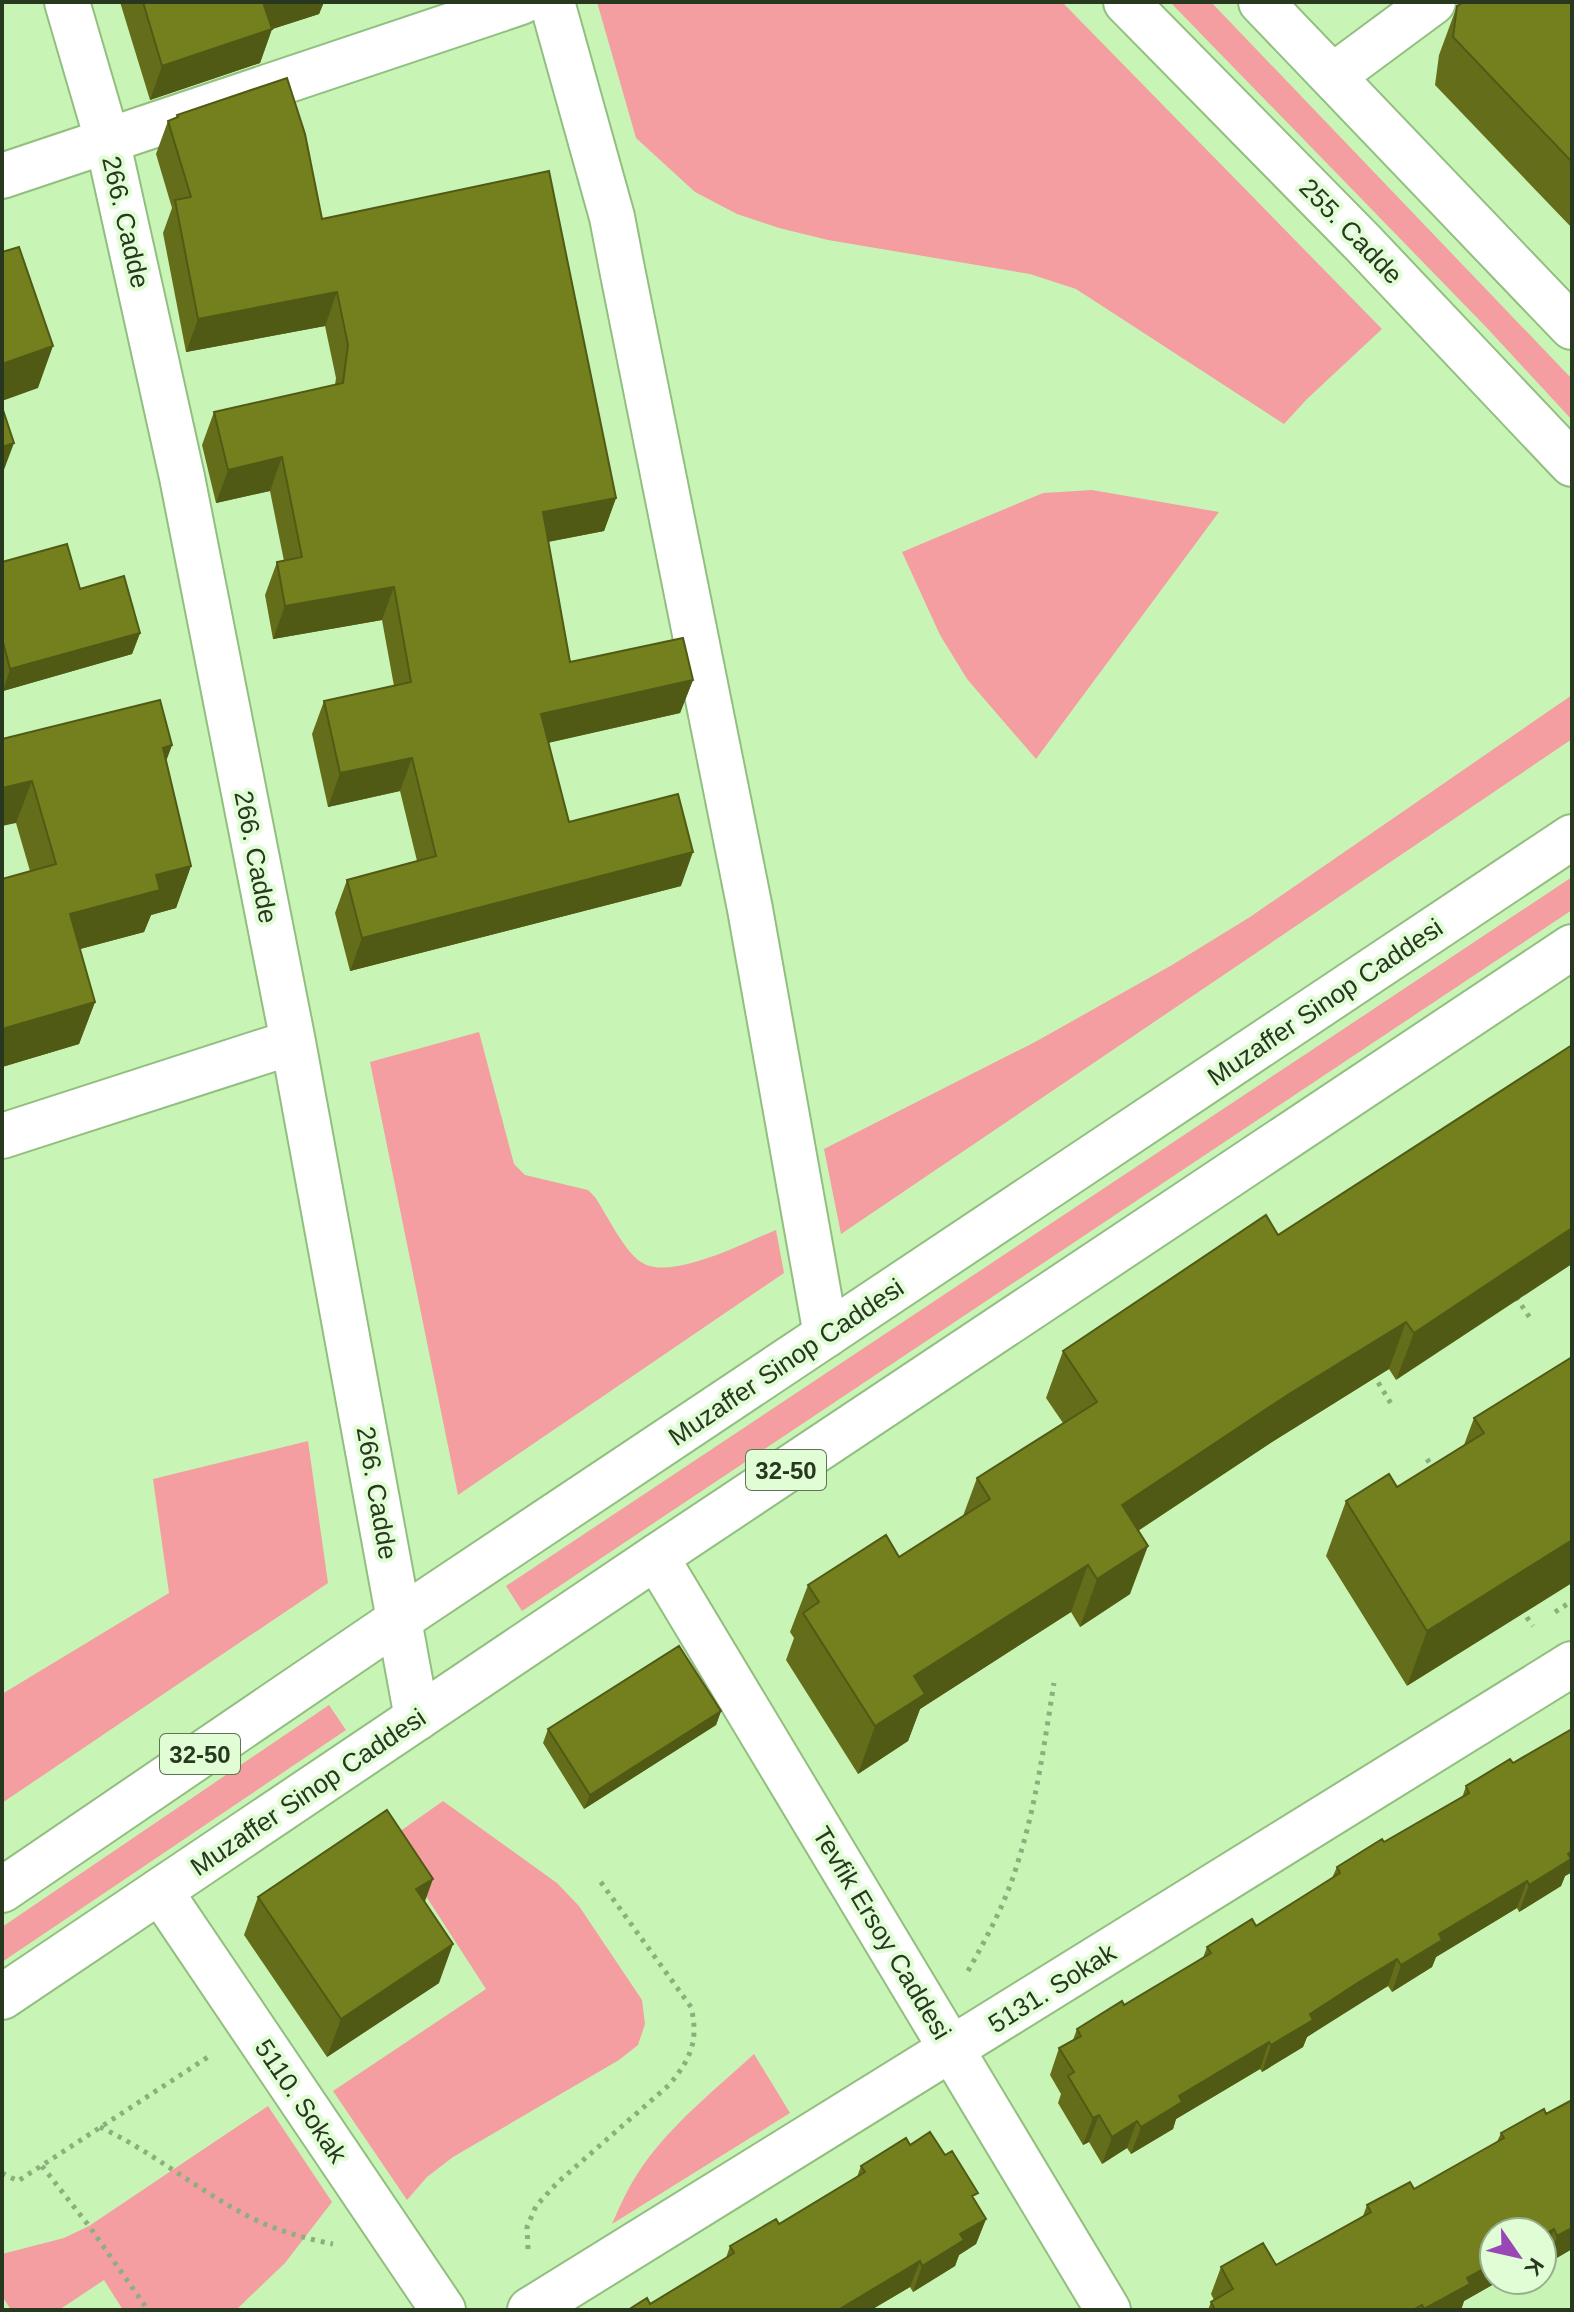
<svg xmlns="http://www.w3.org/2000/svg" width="1574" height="2312" font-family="Arial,sans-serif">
<rect width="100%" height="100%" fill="#c8f5b5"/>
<path fill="#f59ea2" d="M597,2h465l320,327 -75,70 -23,25 -208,-135 -46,-15 -202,-34 -49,-12 -42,-14 -42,-22 -59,-54z
M1170,2h41l361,377v41l-85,-92z
M1092,490l127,22 -183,247 -69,-80 -27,-44 -38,-83 141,-59z
M1572,695v44l-731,495 -17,-85 211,-107 137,-77 78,-48z
M1572,877v33l-1050,701 -16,-25z
M479,1032l35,132 11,11 63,15 7,7c12,18 29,54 46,65 29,20 105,-20 135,-32l8,43 -326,222 -88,-433z
M308,1441l20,142 -326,220v-109l167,-101 -16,-114z
M329,1705l17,25 -344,232v-35z
M443,1801l114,82 22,23 63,94 3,24 -7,21 -19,15 -166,97 -26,20 -20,23 -74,-109 153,-102 -97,-150z
M754,2054l36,59 -178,111c9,-21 19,-42 32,-60 30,-42 72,-75 110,-110z
M268,2106l64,96 -47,61 -49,47h-113l-19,-30 -45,30h-48l-9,-14v-42l62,-16 25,-12z"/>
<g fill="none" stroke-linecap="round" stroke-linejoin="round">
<defs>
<path id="minor" d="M67,2l40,137 75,338 111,565 124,676
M552,2l60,215 10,52 128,640 76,426
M1333,76l100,-74
M2,176l519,-174
M2,1136l291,-94
M656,1557l452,753
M160,1891l283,419
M530,2310l1042,-646"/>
<path id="major" d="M1126,2l237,241 209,221
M1261,2l311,325
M2,1890l398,-271 1172,-782
M2,1997l654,-440 916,-610"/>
</defs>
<use href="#minor" stroke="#92be7f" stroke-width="48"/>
<use href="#major" stroke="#92be7f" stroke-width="48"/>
<path stroke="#8caf7e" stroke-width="5" stroke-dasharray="4 6" stroke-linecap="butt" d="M1516,1297l14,21
M1373,1374l20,33
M1427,1459l8,12
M1521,1609l12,17
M1555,1612l17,-11
M968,1971c19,-34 38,-69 49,-106 19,-59 27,-120 37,-182
M100,2127c51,24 95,61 144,87 27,15 59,24 89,30
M42,2166l47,60 59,84
M2,2173l16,8 190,-124
M528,2249l-1,-22 9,-21 21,-23 112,-98c22,-26 30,-45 22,-78l-91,-126"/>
<use href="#minor" stroke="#fff" stroke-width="44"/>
<use href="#major" stroke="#fff" stroke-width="44"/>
</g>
<path fill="#646e1a" d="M120,2h204l-5,12 -47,15 -12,34 -110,37z
M1572,2v226l-137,-143 4,-30 18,-49z
M177,115l145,104 294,279 -12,33 -56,11 22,120 123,18 -13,33 -132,30 21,79 112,64 -331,85 -15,-58 12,-33 70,-19 -17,-70 -72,16 -16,-73 12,-33 70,-15 -12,-66 -109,19 -8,-44 12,-33 7,-1 -14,-70 -54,12 -14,-58 12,-33 121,-27 1,-7 -11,-52 -139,26 -23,-119 9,-25 -16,-54 12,-33 8,-3z
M2,562l78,27 60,44 -8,21 -129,37z
M2,739l170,6 -6,16 25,105 -15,42 -25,7 -7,17 -64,17 15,53 -16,42 -77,23v-188l28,-8 -14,-48z
M1572,1045l-176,335 -7,-11 -117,73 -134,89 -8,63 -50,33 -9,-15 -151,97 -12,32 -50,33 -72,-114 8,-22 -4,-6 18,-47 91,-28 64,-41 14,-38 86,-55 -17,-25 17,-47 215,-116z
M1572,1357l-165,329 -81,-130 20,-55 51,-14 67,-42 10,-27z
M721,1711l-5,14 -132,84 -41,-66 5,-14z
M1572,1729v143l-7,4 -4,10 -42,26 -2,-4 -81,49 -4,10 -40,25 -4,-6 -39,23 -42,28 -4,10 -41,25 -2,-3 -84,50 -3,10 -42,25 -4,-6 -25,16 -13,-22 -6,3 -25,-42 3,-9 -11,-19 9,-27 14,-8 4,-11 47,-24 79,-47 4,-11 49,-21 76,-48 5,-11 47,-25 78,-44 4,-12 47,-23z
M258,1897l166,4 15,82 -112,74 -83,-122z
M1572,2100v149l-24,14 -4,-7 -50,24h7l-37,21 -3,9h-253l3,-8 3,-2 -3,-6 10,-27 55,-2 87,-49 4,-11 47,-16 83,-47 4,-9 45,-19z
M910,2145l65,56 11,18 -10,25 -17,11 -4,11 -42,26 -3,-5 -39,23h-243l22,-6 76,-46 4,-12 49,-22 78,-47 4,-11z"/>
<path fill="#515a15" d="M263,2h61l-5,12 -68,22z
M272,29l-12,34 -110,37 12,-34z
M337,292l-12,34 -139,26 12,-33z
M53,346l-15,42 -36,13v-37z
M14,443l-12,32v-28z
M282,457l-12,34 -54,12 12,-33z
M616,498l-12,33 -73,14 12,-33z
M394,587l-12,33 -109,19 12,-33z
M140,633l-8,21 -129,37 7,-22z
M693,680l-13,33 -151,34 12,-33z
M172,745l-16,43 7,-40z
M412,758l-12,33 -72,16 12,-34z
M32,781l-16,42 -14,3v-38z
M693,852l-12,34 -331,85 12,-33z
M191,866l-15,42 -25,7 -7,17 -90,24 16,-42 86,-39z
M95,1002l-16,42 -77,23v-38z
M1572,1228v36l-176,116 18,-47z
M1406,1322l-17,47 -117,73 -168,111 18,-48 167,-111z
M1572,1540v43l-165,103 20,-55z
M1148,1546l-18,48 -50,33 17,-48z
M1088,1565l-17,47 -151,97 -12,32 -50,33 17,-48 39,-50z
M721,1711l-5,14 -132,84 6,-14z
M1572,1851v21l-7,4 -4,10 -42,26 10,-27z
M433,1879l-14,39 -3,-29z
M1527,1881l-10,27 -81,49 -4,10 -40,25 9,-27 38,-31z
M453,1944l-14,39 -112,74 14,-38z
M1397,1959l-9,27 -81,51 -4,10 -41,25 9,-27 39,-31 49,-32z
M1269,2042l-9,27 -84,50 -3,10 -42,25 10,-27 38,-31z
M1099,2115l-10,27 -6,3 10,-27z
M1137,2121l-10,27 -25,16 10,-27z
M986,2219l-10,25 -17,11 -4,11 -42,26 9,-26 38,-32z
M1572,2228v21l-24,14 9,-27z
M1554,2229l-10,27 -2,1v-21z
M920,2261l-10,26 -39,23h-33z
M1494,2263v17h7l-37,21 -3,9h-38l44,-32z"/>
<path fill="#74801e" stroke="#515a15" stroke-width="2" d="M143,2h120l9,27 -110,37z
M1464,2h108v160l-119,-125 4,-31z
M287,78l18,56 17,85 227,-48 67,327 -73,14 27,150 113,-24 10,42 -152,34 28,108 109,-28 15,58 -331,86 -15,-58 89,-24 -24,-98 -72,15 -16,-72 87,-19 -17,-95 -109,19 -8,-44 25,-5 -20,-100 -54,13 -14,-58 129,-29 5,-38 -11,-53 -139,27 -23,-119 16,-3 -23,-76 10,-4 -1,-2z
M19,247l34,99 -51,18v-112z
M2,407l12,36 -12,4z
M67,544l13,45 44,-13 16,57 -130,36 -8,-31v-76z
M160,700l12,45 -9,3 28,118 -35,9 4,15 -90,24 25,88 -93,27v-150l54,-15 -24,-83 -30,7v-49z
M1572,1045v183l-158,105 -8,-11 -117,72 -167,111 26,41 -51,33 -9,-14 -174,111 11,18 -50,32 -72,-113 16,-11 -11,-17 78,-50 13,22 91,-58 -13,-21 120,-76 -34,-51 203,-136 12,20z
M1572,1357v183l-145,91 -81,-130 43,-27 8,13 87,-54 -10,-15z
M679,1646l42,65 -131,84 -42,-66z
M1572,1729v122l-4,3 3,5 -42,26 -2,-4 -88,53 3,6 -41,25 -4,-6 -38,23 -49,32 3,6 -42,25 -2,-3 -90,54 3,6 -41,25 -4,-6 -25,16 -13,-22 -6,3 -25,-42 6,-4 -15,-24 22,-12 -4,-7 45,-28 2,4 87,-52 -4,-6 45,-28 4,7 43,-27 41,-26 -3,-6 45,-28 2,3 85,-49 -3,-7 44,-27 3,4z
M387,1810l46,69 -17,10 37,55 -112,75 -83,-122z
M1572,2100v128l-15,8 -3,-7 -12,7v-4h-48v31l-27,15 3,6 -46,25 -2,-4 -9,5h-198l-4,-8 22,-13 -12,-22 42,-24 13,22 95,-53 -4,-7 43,-23 4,7 90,-51 -3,-5 43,-24 2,5z
M930,2132l15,23 7,-4 26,42 -6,3 14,23 -26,15 4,6 -42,26 -2,-5 -82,49h-210l19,-12 3,6 84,-51 -4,-7 46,-27 3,5 86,-52 -4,-6 45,-28 4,7z"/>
<g text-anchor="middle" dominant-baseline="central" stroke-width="8" stroke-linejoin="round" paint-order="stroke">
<g fill="#e1fdd6" stroke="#5f7356" stroke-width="2">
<rect x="746" y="1450" width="80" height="40" rx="6"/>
<rect x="160" y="1734" width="80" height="40" rx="6"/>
</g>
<g font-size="24" font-weight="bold" fill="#27381f">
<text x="786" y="1470">32-50</text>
<text x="200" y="1754">32-50</text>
</g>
<g font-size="26" fill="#27381f" stroke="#e1fdd6">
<text transform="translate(126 222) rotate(77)">266. Cadde</text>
<text transform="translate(1351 231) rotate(46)">255. Cadde</text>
<text transform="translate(256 857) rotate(79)">266. Cadde</text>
<text transform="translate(1325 1002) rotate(-34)">Muzaffer Sinop Caddesi</text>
<text transform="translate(786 1362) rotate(-34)">Muzaffer Sinop Caddesi</text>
<text transform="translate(377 1493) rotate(80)">266. Cadde</text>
<text transform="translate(308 1792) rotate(-34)">Muzaffer Sinop Caddesi</text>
<text transform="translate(882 1933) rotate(59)">Tevfik Ersoy Caddesi</text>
<text transform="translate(1052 1988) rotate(-32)">5131. Sokak</text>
<text transform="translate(301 2101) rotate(56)">5110. Sokak</text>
</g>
</g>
<rect width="1574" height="2312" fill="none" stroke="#27381f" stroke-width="8"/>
<g transform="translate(1518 2256) rotate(124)"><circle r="38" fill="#e1fdd6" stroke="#97ae8d" stroke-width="2"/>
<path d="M0-6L14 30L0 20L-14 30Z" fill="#9947b6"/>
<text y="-12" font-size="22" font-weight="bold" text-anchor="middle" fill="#27381f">K</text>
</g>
</svg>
